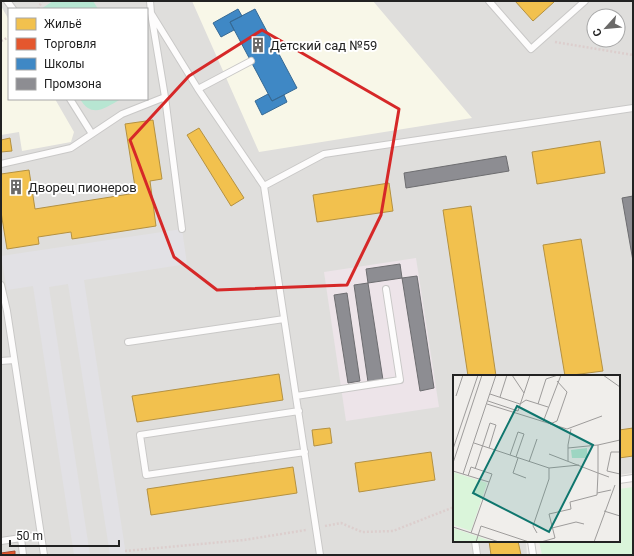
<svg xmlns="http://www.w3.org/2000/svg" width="634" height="556" font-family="Roboto,sans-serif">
<rect width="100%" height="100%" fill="#f0eeeb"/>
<path fill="#dfdedc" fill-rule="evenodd" d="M1,1h632v472l-14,2v-99h-165v165h72l1,14h-526zM9,9h138v90h-138zM594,16h24v24h-24z"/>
<path fill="#ede4e9" d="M416,258l23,149 -93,14 -22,-149z"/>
<path fill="#f8f7e8" d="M192,1h181l99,117 -213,34z
M1,6l8,14v79h46l19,33 -3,10 -49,9 -3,-19 -18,3z"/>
<path fill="#daf5da" d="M633,487v68h-91l-3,-14h80v-52z"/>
<path fill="#b7e6d2" d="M53,1h40l5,8h-57z
M80,99h41c-16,9 -29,20 -41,0z"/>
<path fill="#e2e1e5" d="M182,229l5,35 -103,16 42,275h-16l-42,-271 -19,3 41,268h-16l-41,-269 -26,4 -6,-34z"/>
<path fill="#f2c14e" stroke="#b49141" d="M515,1h38l1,1 -21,19z
M153,120l9,59 -12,2 6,45 -84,13 -1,-7 -33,5 1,7 -32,5 -6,-37v-38l28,-4 6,39 101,-16 -11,-69z
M199,128l45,70 -13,8 -44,-71z
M10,138l2,13 -11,1v-12z
M600,141l5,32 -68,11 -5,-32z
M389,183l4,28 -76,11 -4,-27z
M471,206l25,170h-28l-25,-166z
M581,239l22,132 -38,5 -22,-131z
M279,374l4,26 -146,22 -5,-26z
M330,428l2,15 -18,3 -2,-16z
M633,428v28l-14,2v-28z
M431,452l4,28 -76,12 -4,-29z
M293,467l4,26 -146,22 -4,-26z
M489,541h29l3,14h-30z"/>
<path fill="#e4572e" stroke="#aa472a" d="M15,551v4h-14v-2z"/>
<path fill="#3f88c5" stroke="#366994" d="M238,9l4,7 -12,6 4,8 -13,7 -8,-14z
M255,9l42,79 -25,13 -42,-79z
M268,94l4,7 12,-6 3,7 -25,13 -7,-14z"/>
<path fill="#8d8d92" stroke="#6d6d70" d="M506,156l3,15 -103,17 -2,-15z
M633,196v65l-11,-63z
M400,264l2,14 -34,5 -2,-14z
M417,276l17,112 -14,3 -18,-113z
M368,283l15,97 -15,2 -14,-97z
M347,293l13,88 -12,2 -14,-88z"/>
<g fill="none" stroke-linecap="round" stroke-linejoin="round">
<defs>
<path id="lane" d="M7,1l6,8
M150,1l1,12 14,84 17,132
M489,1l42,48 54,-48
M151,13l47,76 66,97 56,369
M198,89l53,-28
M70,99l22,35
M1,164l70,-16 51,-34 43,-17
M264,186l60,-32 309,-46
M1,285l6,26 37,244
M128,342l156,-23
M1,361l13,-1
M296,396l104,-16 -14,-91
M299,411l-159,24 6,40 159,-23
M619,480l14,-2
M21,538l20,-3
M1,541l20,-3 2,17
M475,541l2,14
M531,541l2,14"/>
</defs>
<use href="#lane" stroke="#c9c8c7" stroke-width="8"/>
<path stroke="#dccecd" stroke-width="2.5" stroke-dasharray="2 2" stroke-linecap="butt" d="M38,9l4,-8
M1,41l8,-4
M555,42l78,13
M325,526l16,-3 21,9 31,-1 61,-24
M125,551l119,-11 62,-10"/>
<use href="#lane" stroke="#fdfcfc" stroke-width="6"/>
</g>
<path fill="none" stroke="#d62828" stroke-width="3" stroke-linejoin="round" d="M262,30l137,79 -18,106 -34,70 -130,5 -43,-33 -44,-117 59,-64z"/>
<defs>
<symbol id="building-bare" viewBox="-9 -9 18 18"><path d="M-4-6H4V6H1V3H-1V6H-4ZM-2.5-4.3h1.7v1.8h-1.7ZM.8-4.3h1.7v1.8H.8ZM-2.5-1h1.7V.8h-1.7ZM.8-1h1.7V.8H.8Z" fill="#6a6968" stroke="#fff" stroke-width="2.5" paint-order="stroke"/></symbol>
</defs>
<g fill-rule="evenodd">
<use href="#building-bare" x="247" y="34" width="22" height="22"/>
<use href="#building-bare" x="5" y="176" width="22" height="22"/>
</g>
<g text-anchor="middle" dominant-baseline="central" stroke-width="4" stroke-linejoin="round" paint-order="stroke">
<g font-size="13" fill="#222" stroke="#fff" text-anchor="start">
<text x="270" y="45">Детский сад №59</text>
<text x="28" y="187">Дворец пионеров</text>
</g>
</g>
<g transform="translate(453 375)">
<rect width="167" height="167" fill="#f0eeeb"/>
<path d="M0,97l34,11 -16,48 -18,-6zM0,153l41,14h-41z" fill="#daf5da"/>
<path d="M134,73v10h-15l-1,-8z" fill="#b7e6d2"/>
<path fill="none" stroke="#9e9c9b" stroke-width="1" d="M59,0l12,18 6,-18M150,0l17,12M37,19l30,10 6,-4 22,7M3,21l7,-21M47,22l7,-22M35,26l30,10 6,-18M34,29l80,25 35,-13M85,29l8,-25 12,-4M90,47l18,-47M97,49l7,-3 10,-29 -10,-11M21,68l75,25 30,-3M145,70l22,-5M115,73l30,-3v28l11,4M0,74l25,-74M167,77h-9l-4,19 13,3M57,80l8,-23 6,2 -8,23M65,83l-5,15 13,5M115,86v-16l3,-16M76,87l8,-23M0,88l29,-88M22,94l15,-46 6,2 -7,23M0,96l36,11M10,99l33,-99M15,101l3,-9 21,7 -21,59M144,118l14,-3M151,136l16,5M0,152l46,15M99,153l24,-6 8,2M84,158l-4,-7 16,-47v-11M23,167l5,-16 48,16M88,167l14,-4 -6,-24 22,-5 -1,-7 27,-7 1,-22 -49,-19M141,167l21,-57"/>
<path fill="#0f766e" fill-opacity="0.15" stroke="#0f766e" stroke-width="2" d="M64,31l76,39 -44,87 -76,-39z"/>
<rect width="167" height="167" fill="none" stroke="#222" stroke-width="2"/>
</g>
<rect width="634" height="556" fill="none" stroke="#222222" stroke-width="4"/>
<rect x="8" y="8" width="140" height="92" fill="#ffffff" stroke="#a7a7a7"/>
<rect x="16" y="18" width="20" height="12" fill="#f2c14e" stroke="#a7a7a7"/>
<text x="44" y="28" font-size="12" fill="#222222">Жильё</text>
<rect x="16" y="38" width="20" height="12" fill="#e4572e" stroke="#a7a7a7"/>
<text x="44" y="48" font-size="12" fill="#222222">Торговля</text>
<rect x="16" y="58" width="20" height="12" fill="#3f88c5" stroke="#a7a7a7"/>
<text x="44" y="68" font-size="12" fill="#222222">Школы</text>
<rect x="16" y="78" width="20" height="12" fill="#8d8d92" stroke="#a7a7a7"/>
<text x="44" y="88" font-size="12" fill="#222222">Промзона</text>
<g transform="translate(606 28) rotate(243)"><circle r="19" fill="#ffffff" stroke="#a7a7a7"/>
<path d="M0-3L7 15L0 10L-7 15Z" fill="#6a6968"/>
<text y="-6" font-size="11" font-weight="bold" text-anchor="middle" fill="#222222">С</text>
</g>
<path d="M10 540v6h109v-6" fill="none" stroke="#222222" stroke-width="2"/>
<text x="16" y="540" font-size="12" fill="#222222" stroke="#ffffff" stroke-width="3" paint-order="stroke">50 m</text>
</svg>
